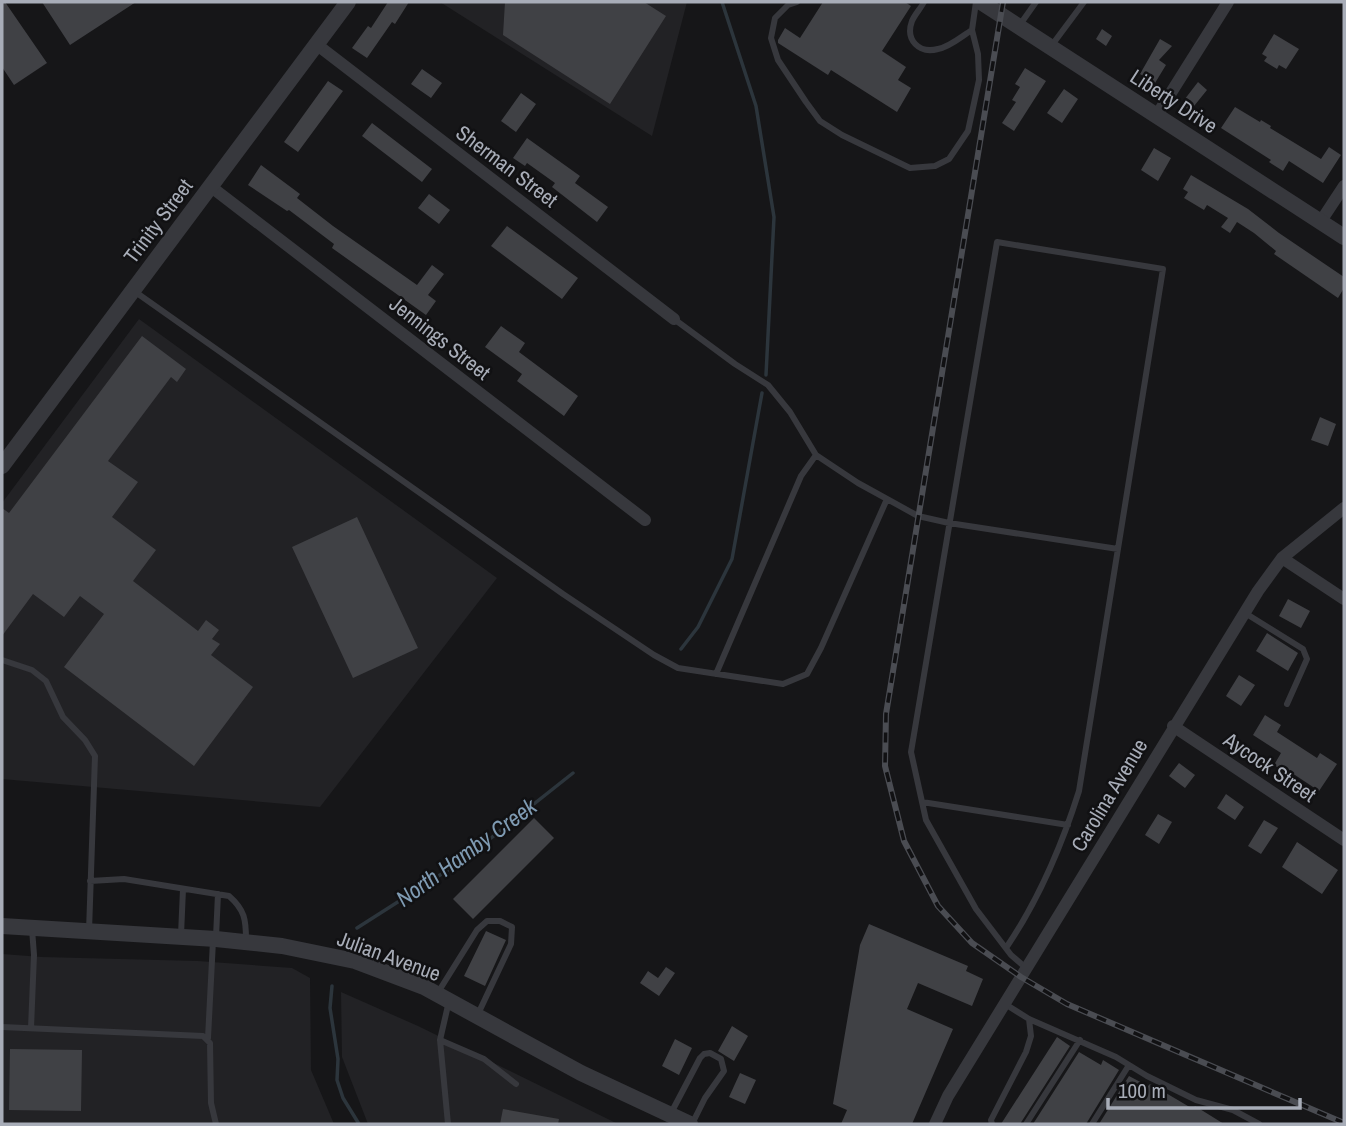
<svg xmlns="http://www.w3.org/2000/svg" width="1346" height="1126" font-family="'Archivo Narrow',sans-serif">
<rect width="100%" height="100%" fill="#161618"/>
<path fill="#222225" d="M440,2h247l-35,134z
M139,319l358,259 -177,229 -318,-28v-276z
M2,954l40,3 156,4 94,7 18,10 1,92 23,54h-332z
M341,992l77,34 200,98h-250l-26,-67z"/>
<g fill="none" stroke-linecap="round" stroke-linejoin="round">
<path stroke="#2c353c" stroke-width="3.5" d="M722,2l34,104 18,111 -8,158
M681,649l17,-22 34,-68 30,-166
M357,928l105,-67 111,-88
M332,986l-2,22 8,51 -1,21 6,18 16,26"/>
</g>
<path fill="#404145" d="M2,2h3l42,61 -33,22 -12,-18z
M42,2h94l-66,43z
M388,2h21l-14,22 -3,-2 -25,36 -15,-10 16,-22 3,2z
M505,2h139l22,14 -56,88 -107,-69z
M823,2h82l6,4 -29,45 24,16 -8,13 13,8 -14,24 -66,-42 -3,5 -50,-32v-3l7,-12 15,10z
M1102,29l10,7 -6,10 -10,-7z
M1274,34l25,15 -13,20 -7,-4 -2,4 -13,-8 3,-4 -5,-3z
M1160,39l12,7 -13,14 7,5 -11,18 -15,-9z
M1025,68l21,13 -32,50 -12,-8 14,-21 -4,-2 8,-13 -5,-3z
M422,69l20,14 -11,15 -20,-14z
M328,81l15,10 -45,61 -14,-10z
M1198,82l9,8 -17,21 -9,-7z
M1064,89l14,10 -16,24 -15,-10z
M521,93l15,11 -20,28 -15,-11z
M1235,107l25,15 1,-2 10,6 -1,2 51,31 8,-12 12,8 -18,28 -34,-22 -6,10 -14,-9 2,-2 -50,-32z
M372,123l60,46 -10,13 -60,-46z
M527,138l53,38 -5,7 33,24 -11,15 -45,-35 3,-4 -28,-20 -2,3 -12,-8z
M1154,148l17,10 -13,23 -17,-11z
M261,165l39,29 -3,4 36,28 84,59 15,-20 12,9 -16,21 8,6 -10,14 -94,-67 2,-4 -45,-34 -2,1 -39,-26z
M1191,175l57,34 31,24 65,44v11l-6,10 -64,-44 2,-3 -22,-18 -17,-11 -7,11 -9,-6 7,-9 -21,-13 -3,5 -20,-12 4,-6 -5,-3z
M429,194l21,16 -11,14 -21,-16z
M507,226l71,52 -16,21 -71,-53z
M501,326l24,17 -6,9 59,44 -14,20 -47,-35 5,-7 -37,-27z
M142,336l44,33 -9,13 -6,-5 -63,84 30,21 -26,35 44,33 -23,31 65,50 8,-11 13,10 -7,9 8,5 -9,11 42,32 -59,79 -130,-99 40,-53 -24,-18 -16,21 -31,-23 -31,42v-128l7,5z
M1320,417l16,7 -8,22 -17,-6z
M357,517l61,131 -65,30 -61,-131z
M1288,599l22,12 -9,17 -22,-12z
M1267,633l31,20 -10,18 -32,-20z
M1239,675l16,10 -14,21 -15,-10z
M1265,715l16,10 -4,7 40,26 3,-5 17,11 -18,27 -30,-20 -2,2 -13,-8 7,-12 -28,-18z
M1179,763l16,12 -10,13 -16,-12z
M1226,794l18,13 -9,13 -18,-12z
M1158,814l14,8 -13,22 -14,-9z
M534,818l20,20 -81,81 -20,-20z
M1264,820l14,8 -17,26 -13,-8z
M1297,842l41,28 -16,24 -40,-27z
M869,924l99,42 -2,5 17,8 -11,27 -54,-23 -11,26 46,20 -41,95h-71l6,-14 -14,-6 27,-159z
M486,931l20,9 -21,46 -21,-10z
M666,967l9,6 -16,23 -19,-13 8,-12 10,7z
M732,1026l16,10 -14,25 -16,-10z
M1057,1037l13,9 -50,78h-19z
M675,1039l17,9 -13,27 -17,-9z
M10,1049l72,1 -1,61 -72,-1z
M1079,1052l22,13 2,-5 16,10 -33,54h-53z
M740,1073l16,7 -11,24 -16,-7z
M1129,1076l19,10 2,-2 4,2 39,23 2,-3 29,18h-125z
M503,1109l56,10 -1,5h-58z"/>
<g fill="none" stroke-linecap="round" stroke-linejoin="round">
<path stroke="#37383d" stroke-width="6" d="M797,2l-9,3 -13,13 -4,20 7,22 28,42 14,19 22,14 68,33 25,-2 14,-7 19,-28 11,-51 -1,-26 -6,-24 4,-28
M924,2c-3,6 -9,12 -12,19 -7,19 7,33 26,28 12,-2 24,-13 34,-19
M1019,26l17,-24
M1052,45l32,-43
M134,291l429,303 91,61 24,13 105,16 24,-10 14,-26 66,-149
M674,319l61,45 33,21 22,27 26,43 42,28 60,33 31,7 169,26
M1245,613l58,36 4,10 -20,45
M2,660l30,10 14,11 17,36 22,23 10,16 -6,175
M716,674l85,-198 15,-21
M922,802l146,23
M90,881l34,-2 105,17c16,14 17,24 17,44
M181,935l2,-46
M216,937l2,-43
M1006,948c32,-47 56,-103 73,-157l84,-522 -166,-27 -86,510 15,68 50,89 35,46 15,13
M437,994l40,-64 10,-9h13l12,6 -1,17 -33,70
M1005,1004l24,15 87,38 31,19 49,24 37,10 26,14
M2,1027l201,9 7,7 1,60 5,21
M31,1028l3,-73 -2,-26
M208,1038l5,-97
M440,1040l44,19 32,25
M670,1115l30,-57 4,-4 6,-1 11,6 3,12 -19,27 -13,26
M448,1124l-8,-84 9,-39
M992,1124l-1,-4 35,-68 5,-16 -2,-17
M1026,1124l54,-84
M1092,1124l37,-59"/>
<path stroke="#37383d" stroke-width="12" d="M316,44l358,275
M1157,115l71,-113
M210,186l435,334
M1321,221l23,-35
M1282,558l62,41
M1173,726l171,114
M935,1124l13,-28 310,-505 24,-33 62,-50"/>
<path stroke="#37383d" stroke-width="16" d="M981,2l363,235
M2,466l346,-464
M2,926l214,13 66,7 73,15 69,26 157,86 109,51"/>
<defs>
<path id="rail" d="M1003,2l-117,712 -1,52 19,75 34,65 34,37 49,34 46,27 277,119"/>
</defs>
<use href="#rail" stroke="#4a4c52" stroke-width="6"/>
<use href="#rail" stroke="#111113" stroke-width="3.5" stroke-dasharray="10" stroke-linecap="butt"/>
</g>
<g text-anchor="middle" dominant-baseline="central" stroke-width="5" stroke-linejoin="round" paint-order="stroke">
<g font-size="21" fill="#a8adb8" stroke="#111113">
<text transform="translate(1174 101) rotate(33)">Liberty Drive</text>
<text transform="translate(507 166) rotate(37)">Sherman Street</text>
<text transform="translate(158 221) rotate(-53)">Trinity Street</text>
<text transform="translate(440 338) rotate(38)">Jennings Street</text>
<text transform="translate(1270 767) rotate(34)">Aycock Street</text>
<text transform="translate(1109 795) rotate(-59)">Carolina Avenue</text>
<text transform="translate(389 956) rotate(20)">Julian Avenue</text>
</g>
<g font-size="23" font-style="italic" fill="#7f9bb3" stroke="#111113">
<text transform="translate(466 852) rotate(-36)">North Hamby Creek</text>
</g>
</g>
<rect width="1346" height="1126" fill="none" stroke="#a8adb8" stroke-width="7"/>
<path d="M1108 1098v10h192v-10" fill="none" stroke="#a8adb8" stroke-width="3.5"/>
<text x="1118" y="1098" font-size="21" fill="#a8adb8" stroke="#111113" stroke-width="5" paint-order="stroke">100 m</text>
</svg>
